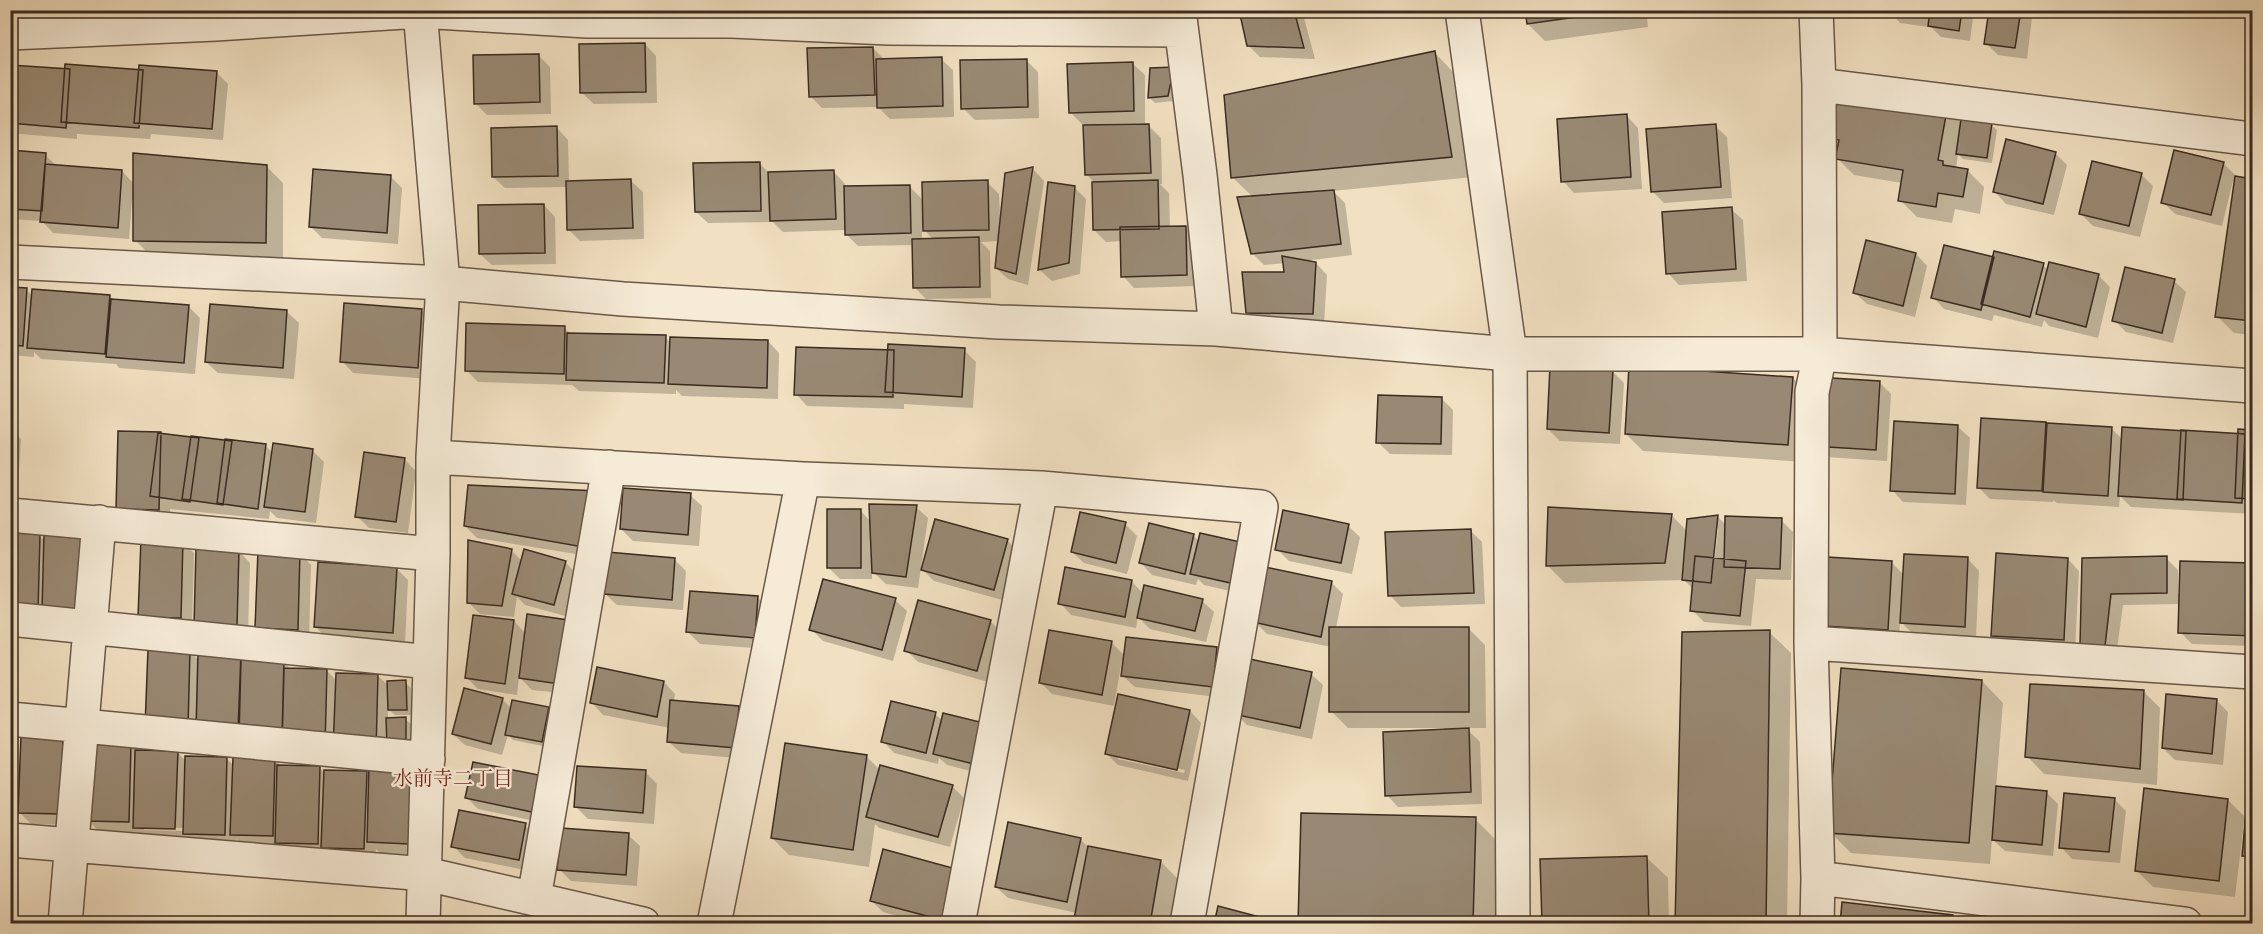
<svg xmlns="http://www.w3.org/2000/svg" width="2263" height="934" font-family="Vollkorn,'Noto Serif JP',serif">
<rect width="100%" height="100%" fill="#f1e0c1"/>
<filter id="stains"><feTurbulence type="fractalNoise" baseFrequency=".00333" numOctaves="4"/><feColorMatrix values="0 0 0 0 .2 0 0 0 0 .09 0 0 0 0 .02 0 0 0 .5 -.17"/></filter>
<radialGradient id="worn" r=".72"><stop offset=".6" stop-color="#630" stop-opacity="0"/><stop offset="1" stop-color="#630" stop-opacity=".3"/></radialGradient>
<path fill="#0003" fill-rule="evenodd" d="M1103,10h63v10l-53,1z
M1240,10h56l8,8 11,41 -55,-2 -12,-12z
M1526,10h120l2,17 -103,14 -17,-17z
M1889,10h85l-4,31 -29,-4 -11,-11 -1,1 -29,-4z
M1991,10h42l-6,49 -29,-4 -12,-12z
M645,44l11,12 1,47 -63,1 -12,-11z
M873,48l12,12 56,-1 12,11 1,47 -64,2 -12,-12 -56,1 -12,-12z
M1434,52l21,22 18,103 -140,14 12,12 7,52 -47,6 11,2 11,12 -3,50 -65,-1 -12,-12 39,-39 -1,-10 -21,2 -12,-12 1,-56 -21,-20z
M538,55l12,12 1,47 -64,1 -12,-12z
M1026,60l12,12 1,46 -64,2 -12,-12z
M1133,64l12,11v48l-48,1v3l52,-1 12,12 1,46h-2l9,9 1,35 15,-1 12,12 1,47 -64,2 -11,-12 -1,-35 -16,1 -12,-12 1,-47 -9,-9 -1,-50h-3l-12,-12z
M10,66l56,5 150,1 12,12 -5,56 -72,-6 -1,5 -73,-5v5l-67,-6z
M1179,74l-6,27 -18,2 -5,-5z
M1881,102l110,23 6,5 -5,33 -29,-4 -5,-5 -2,15 11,1 17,17 -4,27 -25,-5 -3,14 -35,-6 -17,-17 2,-17 -48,-8 -17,-17 2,-9 -13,-13z
M1627,116l11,12 4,61 -68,4 -11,-12z
M1715,126l12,11 5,61 -68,5 -12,-12z
M557,128l11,12 1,42 62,-1 12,11 1,47 -64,2 -12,-12 -1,-42 -62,1 -12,-11z
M10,152l35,3 12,11 65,5 12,13 132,-18 17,17v77l-131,-3 -17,-17 -1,-40h-2l-3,39 -76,-6 -11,-12 -32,-2z
M2055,153l12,12 -13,50 -48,-11 -11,-12z
M759,163l10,10 65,-1 11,12 1,4 63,-2 15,15 63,-19 12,12 1,22h2l4,-41 27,-6 11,12 -16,104 -20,-6 -12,-11 3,-27 -18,1 9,9 1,47 -65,1 -11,-11 -1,-43 -56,1 -12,-12v-4l-63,2 -10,-10 -65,1 -12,-11zM922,228l12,12h-12z
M2223,163l12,12 -1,2 18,4v154l-18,-2 -17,-17 19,-135h-3l-11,45 -47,-12 -12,-12z
M2141,174l12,12 -13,51 -47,-11 -12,-12z
M390,176l12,12 -4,56 -76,-6 -12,-12z
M1050,184l24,3 12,12 -6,75 -28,7 -12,-11z
M544,205l11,12 1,47 -64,1 -12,-11z
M1731,209l12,11 4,61 -68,4 -11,-12z
M1916,254l11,12 -12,51 -48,-13 -12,-11z
M1993,259l50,6 5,5 50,5 12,12 -12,51 -49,-12 -5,-6 -2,7 -48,-12 -2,6 -48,-12 -11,-12z
M2174,281l12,11 -13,51 -47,-11 -12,-12z
M10,288l16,2 7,6h77l4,5 74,5 12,12 -5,56 -76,-6 -3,-4 -75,-5 -7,-7v5l-24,-2z
M422,311l11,12 -4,56 -76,-6 -11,-12z
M287,312l12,11 -5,56 -76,-6 -12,-11z
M564,328l7,6 94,3 6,6 97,-2 11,12 -1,46 -96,-3 -6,-6v4l-97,-3 -7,-6 -94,-3 -12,-12z
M964,350l12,12 -3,46 -69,-4v5l-97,-3 -11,-12 93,-43z
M1612,371l12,12 -4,61 -60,-3 -12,-12z
M1793,378l17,17 -5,67 -162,-11 -17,-17z
M1879,382l12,12 -4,67 -62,-4 -12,-11z
M1441,398l12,12 -1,45 -62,-1 -12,-12z
M2045,424l4,3 62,1 12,12 117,-5v-4h12v83l-121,-7 -11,-11 -1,11 -62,-4 -4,-3v2l-63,-3 -12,-12z
M1958,427l12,11 -4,67 -63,-3 -11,-12z
M10,428l11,11 -4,62h-7z
M266,446l7,7 39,-3 12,12 -8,61 -39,-5 -7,-7 -1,8 -99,-10v12l-53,-12z
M404,459l12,12 -8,62 -39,-5 -12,-12z
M597,492l-3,65 -117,-19 -12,-12z
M690,495l12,11 -3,40 -66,-5 -12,-12z
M916,507l12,11 -10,70 -32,-4 -14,-13v8h-32l-12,-12 32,-57 11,12z
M1671,515l17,17 29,-16 10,10 54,-6 12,12 -2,48 -35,-1 -5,47 -47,-4 -12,-12 2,-20 -10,-10 -119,3 -17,-17zM1715,528h3l-4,38 -3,-1z
M1125,524l12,12 -10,38 -43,-11 -12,-11z
M1348,526l12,11 -8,37 -63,-13 -12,-12z
M1470,530l12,12 3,62 -84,3 -11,-12z
M1193,535l6,6 48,54 -43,-10 -6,-6 -2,6 -44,-10 -11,-12z
M39,536l6,5 50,83 -85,-2z
M1007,540l12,12 -13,49 -72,-20 -11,-11z
M183,542l11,11 -2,76 -40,-1z
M511,550l11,11 43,1 12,12 -12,42 -40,-11 -8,-8 -3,20 -34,-3 -12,-12z
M239,551l11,12 -2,75 -41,-1z
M300,553l11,12 -2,76 -52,-14z
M2166,558l12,12v23h3l1,-31 70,3v69l-62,-2v3l62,2v9l-60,-2 -12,-12 1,-28 -58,1 -7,52 -22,-1 -11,-96z
M674,559l12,12 -3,39 -66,-5 -12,-11z
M1968,559l11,12 -3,67 -63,-4 -13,-13 -1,20 -62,-4 -12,-11 66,-64 13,13z
M2068,559l11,12 -4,80 -70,-4 -12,-12z
M397,569l11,11 -3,64 -78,-5 -11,-12z
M1066,569l66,13 12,12 58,7 12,11 -8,30 -56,-13 -12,-12 -2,11 -65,-13 -11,-12z
M1331,582l12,12 -7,34h132l17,17 1,83h-20l14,14 2,62 -84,3 -11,-12 57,-64v-3h-96l-17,-17v-64l-64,-13 -12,-12z
M758,598l11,11 -3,40 -66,-5 -12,-12z
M895,600l12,11 -14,50 -70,-20 -12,-12z
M514,621l12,13 45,60 -39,-4 -13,-13 -2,18 -39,-6 -11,-11z
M990,621l12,12 -14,49 -70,-20 -12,-12z
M1769,632l22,21 -4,271h-111z
M1112,643l13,13 92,-8 12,12 -4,38 -90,-11 -12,-11 2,-16h-3l-8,46 -62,-12 -11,-11z
M190,651l9,10 1,-8 84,9 7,8h35l11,11 40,-6 12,11 16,-4 6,6 1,27h-17l-7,-6v10h17l6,5v27l-252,-13z
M1311,674l12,11 -11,54 -65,-14 -12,-12z
M1982,681l21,22 -7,85 50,4 12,12 -5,52 -48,-5 -13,-12 -2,25 -139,-11 -21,-21z
M664,682l11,12 -1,8 65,5 11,12 -3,40 -66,-6 -12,-11 1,-14 -67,-13 -11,-12z
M2143,691l17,17 -3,77 -113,-11 -17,-18z
M502,699l10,10h36l6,5 -6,33 -35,-7 -5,-5 -6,20 -37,-10 -12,-11z
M2216,700l12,12 -5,53 -48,-5 -12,-12z
M1190,711l11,12 -13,58 -70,-16 -11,-11zM1118,756l67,14 -1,3 -66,-14z
M935,714l8,7 47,55 -43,-11 -8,-7 -1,6 -44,-11 -11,-12z
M10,736l9,6 -5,33 -4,-1z
M63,738l11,12 -2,75 -41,-1 -11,-11z
M131,746l5,5 41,1 9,9 40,-3 8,8 41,-6 6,6 38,1 5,5 42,1 54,82 -40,-2 -4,-4 -1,11 -132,-14 -7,-7v7l-40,-1 -10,-9v4l-40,-1 -5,-6 -41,-1 -12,-11zM144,827l39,1v3l-39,-1z
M866,756l14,14 72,16 12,12 -14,49 -71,-19 -4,-4 -6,43 -80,-12 -17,-17z
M645,772l12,12 -3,40 -66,-5 -12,-12z
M539,776l5,47 -66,-14 -11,-11z
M2114,799l12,12 -6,52 -48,-4 -11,-12z
M2228,800l19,19 1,-16 4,1v60l-8,-9 3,-32h-3l-9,74 -82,-10 -17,-17z
M1475,819l21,21 -1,84h-195z
M525,825l12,12 -7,34 -65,-13 -12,-12z
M628,835l12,11 -3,40 -66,-5 -12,-12z
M1080,839l8,8 73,15 17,17 -9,45h-94l2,-11 -69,-15 -12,-11z
M1646,857l22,21 1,46h-125z
M871,900l85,24h-30l-43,-12z
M1952,916l7,8h-118z"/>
<path fill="#998974" stroke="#3a2b20" stroke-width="1.5" d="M1239,10h55l10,38 -57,-2z
M1525,10h102l-100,14z
M1887,10h32l-1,6z
M1930,10h32l-3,21 -31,-5z
M1989,10h32l-6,38 -31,-4z
M645,43l1,49 -66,1 -1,-49z
M873,47l2,48 -66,2 -2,-49z
M1435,51l17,106 -221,21 -7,-83z
M539,54l1,48 -66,2 -1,-49z
M942,57l1,49 -66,2 -1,-49z
M1027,59l1,48 -67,2 -1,-49z
M1133,62l1,49 -65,2 -2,-49z
M65,64l78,6 -4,58 -78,-6z
M10,65l60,4 -4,59 -56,-5z
M139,65l78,6 -5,58 -78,-6z
M1174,67l-6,29 -20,2 2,-30z
M1831,96l117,8 -10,56 5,1v4l25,4 -5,28 -25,-4 -2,14 -38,-6 5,-31 -68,-11 4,-19 -15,-3z
M1627,114l4,63 -70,5 -4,-63z
M1961,119l31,4 -5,35 -31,-4z
M1149,124l2,49 -66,2 -2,-50z
M1716,124l5,63 -70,5 -5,-63z
M557,126l1,50 -66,1 -1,-49z
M2006,139l50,13 -13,52 -50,-12z
M10,150l36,3 -4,58 -32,-2z
M2174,150l50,12 -13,53 -50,-12z
M133,153l134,12 -1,78 -133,-2z
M2092,161l50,12 -13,53 -50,-12z
M760,162l1,49 -66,1 -2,-49z
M45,164l77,6 -4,58 -78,-6z
M1033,167l-17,107 -21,-6 10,-95z
M313,169l78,6 -4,58 -78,-6z
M834,170l2,49 -66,2 -2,-49z
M2235,176l17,3v142l-37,-4z
M631,179l2,49 -66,2 -1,-49z
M988,180l1,50 -66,1 -1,-49z
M1158,180l1,49 -66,1 -1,-48z
M1048,182l27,4 -6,77 -31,7z
M910,185l1,48 -66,2 -1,-49z
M1334,190l7,54 -90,10 -14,-57z
M544,204l1,49 -66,1 -1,-49z
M1732,207l4,62 -70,5 -4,-62z
M1186,226l1,49 -66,2 -1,-50z
M979,237l1,50 -67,1 -1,-49z
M1866,240l50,13 -13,53 -50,-13z
M1944,245l50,12 -13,53 -50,-12z
M1994,251l50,12 -14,54 -49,-13z
M1282,256l34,6 -3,52 -67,-1 -4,-41h42z
M2049,262l50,12 -13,53 -50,-13z
M2125,267l50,12 -13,54 -50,-12z
M10,287l17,1 -4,58 -13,-1z
M32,289l78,6 -5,59 -78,-6z
M111,299l78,6 -5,58 -78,-6z
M344,303l78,6 -4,59 -78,-6z
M210,304l77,6 -4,58 -78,-6z
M466,323l99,3 -1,48 -99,-3z
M567,333l99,2 -2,48 -98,-3z
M670,337l98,3 -1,48 -99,-4z
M888,344l77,4 -3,49 -77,-5z
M796,347l98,3 -1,47 -99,-2z
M1550,366l63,4 -4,63 -62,-4z
M1629,366l164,11 -5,68 -163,-11z
M1815,377l65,4 -4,69 -64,-4z
M1378,395l64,2 -1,47 -65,-1z
M1981,418l65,4 -4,69 -65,-3z
M1894,421l64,4 -3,69 -65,-3z
M2047,423l65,4 -4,69 -65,-4z
M2122,427l64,4 -3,69 -65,-4z
M2238,429l14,1v69l-17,-1z
M2181,430l64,4 -3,69 -65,-4z
M118,431l43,1 -2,78 -43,-1z
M158,433l41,5 -9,64 -40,-6z
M191,436l41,5 -9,64 -41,-6z
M225,439l41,5 -8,65 -41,-6z
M273,443l40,6 -8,63 -41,-5z
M364,452l41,6 -9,64 -41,-5z
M468,485l130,6 -15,56 -119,-21z
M623,488l68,5 -3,42 -68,-6z
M869,504l48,1 -11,72 -34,-4z
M1548,507l124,7 -7,49 -119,3z
M827,509h34v59h-34z
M1283,510l66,14 -8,39 -66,-13z
M1080,512l46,10 -10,41 -45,-11z
M1718,515l-7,68 -29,-3 5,-61z
M1725,516l57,2 -2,51 -56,-2z
M935,519l73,20 -14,51 -73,-20z
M1149,523l45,11 -9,40 -46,-11z
M1471,529l3,64 -86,3 -3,-64z
M10,533l30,1 -2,78 -28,-1z
M44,533l43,2 -3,78 -42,-2z
M1200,533l45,10 -10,41 -45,-10z
M141,539l42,1 -2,78 -43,-1z
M468,540l44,9 -10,57 -35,-3z
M196,548l43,1 -2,78 -43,-1z
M524,549l42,12 -12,44 -42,-11z
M258,550l42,1 -2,79 -43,-2z
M607,552l68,6 -3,42 -68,-6z
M1996,553l72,5 -4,82 -73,-4z
M1904,554l64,3 -3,70 -65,-4z
M1695,556l51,5 -6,55 -50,-5z
M2167,556v37l-56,1 -6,52 -25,-1 2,-87z
M1827,557l65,4 -4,69 -65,-4z
M2180,561l72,2v73l-74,-3z
M318,562l79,5 -4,66 -79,-6z
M1065,567l67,13 -7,37 -67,-13z
M1265,567l67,14 -11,56 -68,-15z
M823,579l73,19 -14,52 -73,-20z
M1144,585l59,14 -8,32 -58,-13z
M690,591l68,5 -3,42 -69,-6z
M918,600l73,20 -14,51 -73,-20z
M527,614l41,6 -9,64 -40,-6z
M473,615l41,5 -9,64 -40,-6z
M1329,627h140v85h-140z
M1049,630l63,11 -10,54 -63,-12z
M1770,630l-4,294h-91l7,-292z
M1126,637l91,10 -4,40 -92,-11z
M148,649l42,1 -2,78 -43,-1z
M198,652l43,1 -3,78 -42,-1z
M1245,658l67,14 -12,56 -67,-14z
M241,659l43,1 -2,78 -43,-1z
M597,667l67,14 -7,36 -67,-14z
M284,668l43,1 -2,78 -43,-1z
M1841,668l141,12 -13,163 -141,-10z
M336,673l42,1 -2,78 -43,-1z
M406,680l1,30h-19l-1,-29z
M2030,684l114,6 -4,79 -115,-12z
M464,688l39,10 -12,46 -39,-10z
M1118,694l72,16 -13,60 -72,-16z
M2166,694l51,5 -5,55 -50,-6z
M512,700l37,7 -7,35 -37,-7z
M670,700l69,6 -3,42 -69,-6z
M891,701l45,11 -10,41 -45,-11z
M943,713l45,11 -10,41 -45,-11z
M406,717v29l-19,1 -1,-29z
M1469,728l2,64 -86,4 -2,-64z
M21,735l42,1 -2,78 -43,-1z
M89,743l42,1 -2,78 -43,-1z
M785,743l82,12 -14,95 -82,-12z
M135,750l43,1 -3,78 -42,-1z
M185,756l42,1 -2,78 -42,-1z
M233,757l42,1 -2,78 -43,-1z
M473,762l66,13 -7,37 -67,-14z
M369,764l43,2 -3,78 -42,-2z
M277,765l43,1 -2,78 -43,-1z
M880,765l73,20 -15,52 -72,-20z
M577,766l69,4 -3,43 -69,-6z
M324,770l43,1 -3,78 -43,-1z
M1996,786l51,5 -5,54 -50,-5z
M2144,788l84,11 -9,82 -84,-10z
M2064,793l51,5 -6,54 -50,-4z
M2247,802h5v55l-10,-1z
M459,810l67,13 -7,37 -68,-13z
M1301,813l175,4 -3,107h-175z
M1008,822l73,16 -14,64 -72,-15z
M561,828l68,5 -3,42 -69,-5z
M1088,846l73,14 -11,64h-77z
M883,849l73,20 -14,51 -72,-19z
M1647,856l2,68h-107l-2,-65z
M1842,902l111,13 -1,9h-112z
M1218,906l61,16v2h-65z"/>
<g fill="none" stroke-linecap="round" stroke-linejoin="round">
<defs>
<path id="minor" d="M420,10l23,273 -10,174v97l-10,370
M1179,10l21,165 16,154
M1816,10l3,75 1,269 -8,38 -1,251 7,235 -1,46
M10,33l206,-9 204,-13 167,10h144l158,7 292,2
M1819,85l433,54
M10,262l433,21 180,16 376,23 217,7 294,25h310l432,32
M433,457l370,22 238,9 220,19 -74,417
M10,515l423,39
M10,619l420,43
M1811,643l441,29
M10,719l418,40
M10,840l416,34 217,50
M1818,878l367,46
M534,898l75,-431
M65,924l34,-402
M714,924l89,-445
M958,924l83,-436"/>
<path id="tertiary" d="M1462,10l48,344 3,570"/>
</defs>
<use href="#minor" stroke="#685848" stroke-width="36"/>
<use href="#tertiary" stroke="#685848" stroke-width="36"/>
<use href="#minor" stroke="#f6ebd7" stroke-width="33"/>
<use href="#tertiary" stroke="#f6ebd7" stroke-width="33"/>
</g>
<g text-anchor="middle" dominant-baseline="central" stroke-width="4.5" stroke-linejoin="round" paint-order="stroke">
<g font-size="20" fill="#7a1f14" stroke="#f6ebd7">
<text x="453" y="780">水前寺二丁目</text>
</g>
</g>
<rect width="2263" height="934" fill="none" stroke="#f1e0c1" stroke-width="36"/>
<rect x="12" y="12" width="2239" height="910" fill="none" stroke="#3a2b20" stroke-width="3"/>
<rect x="18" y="18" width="2227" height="898" fill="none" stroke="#3a2b20" stroke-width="1.5"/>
<rect width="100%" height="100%" filter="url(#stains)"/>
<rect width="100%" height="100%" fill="url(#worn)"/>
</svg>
